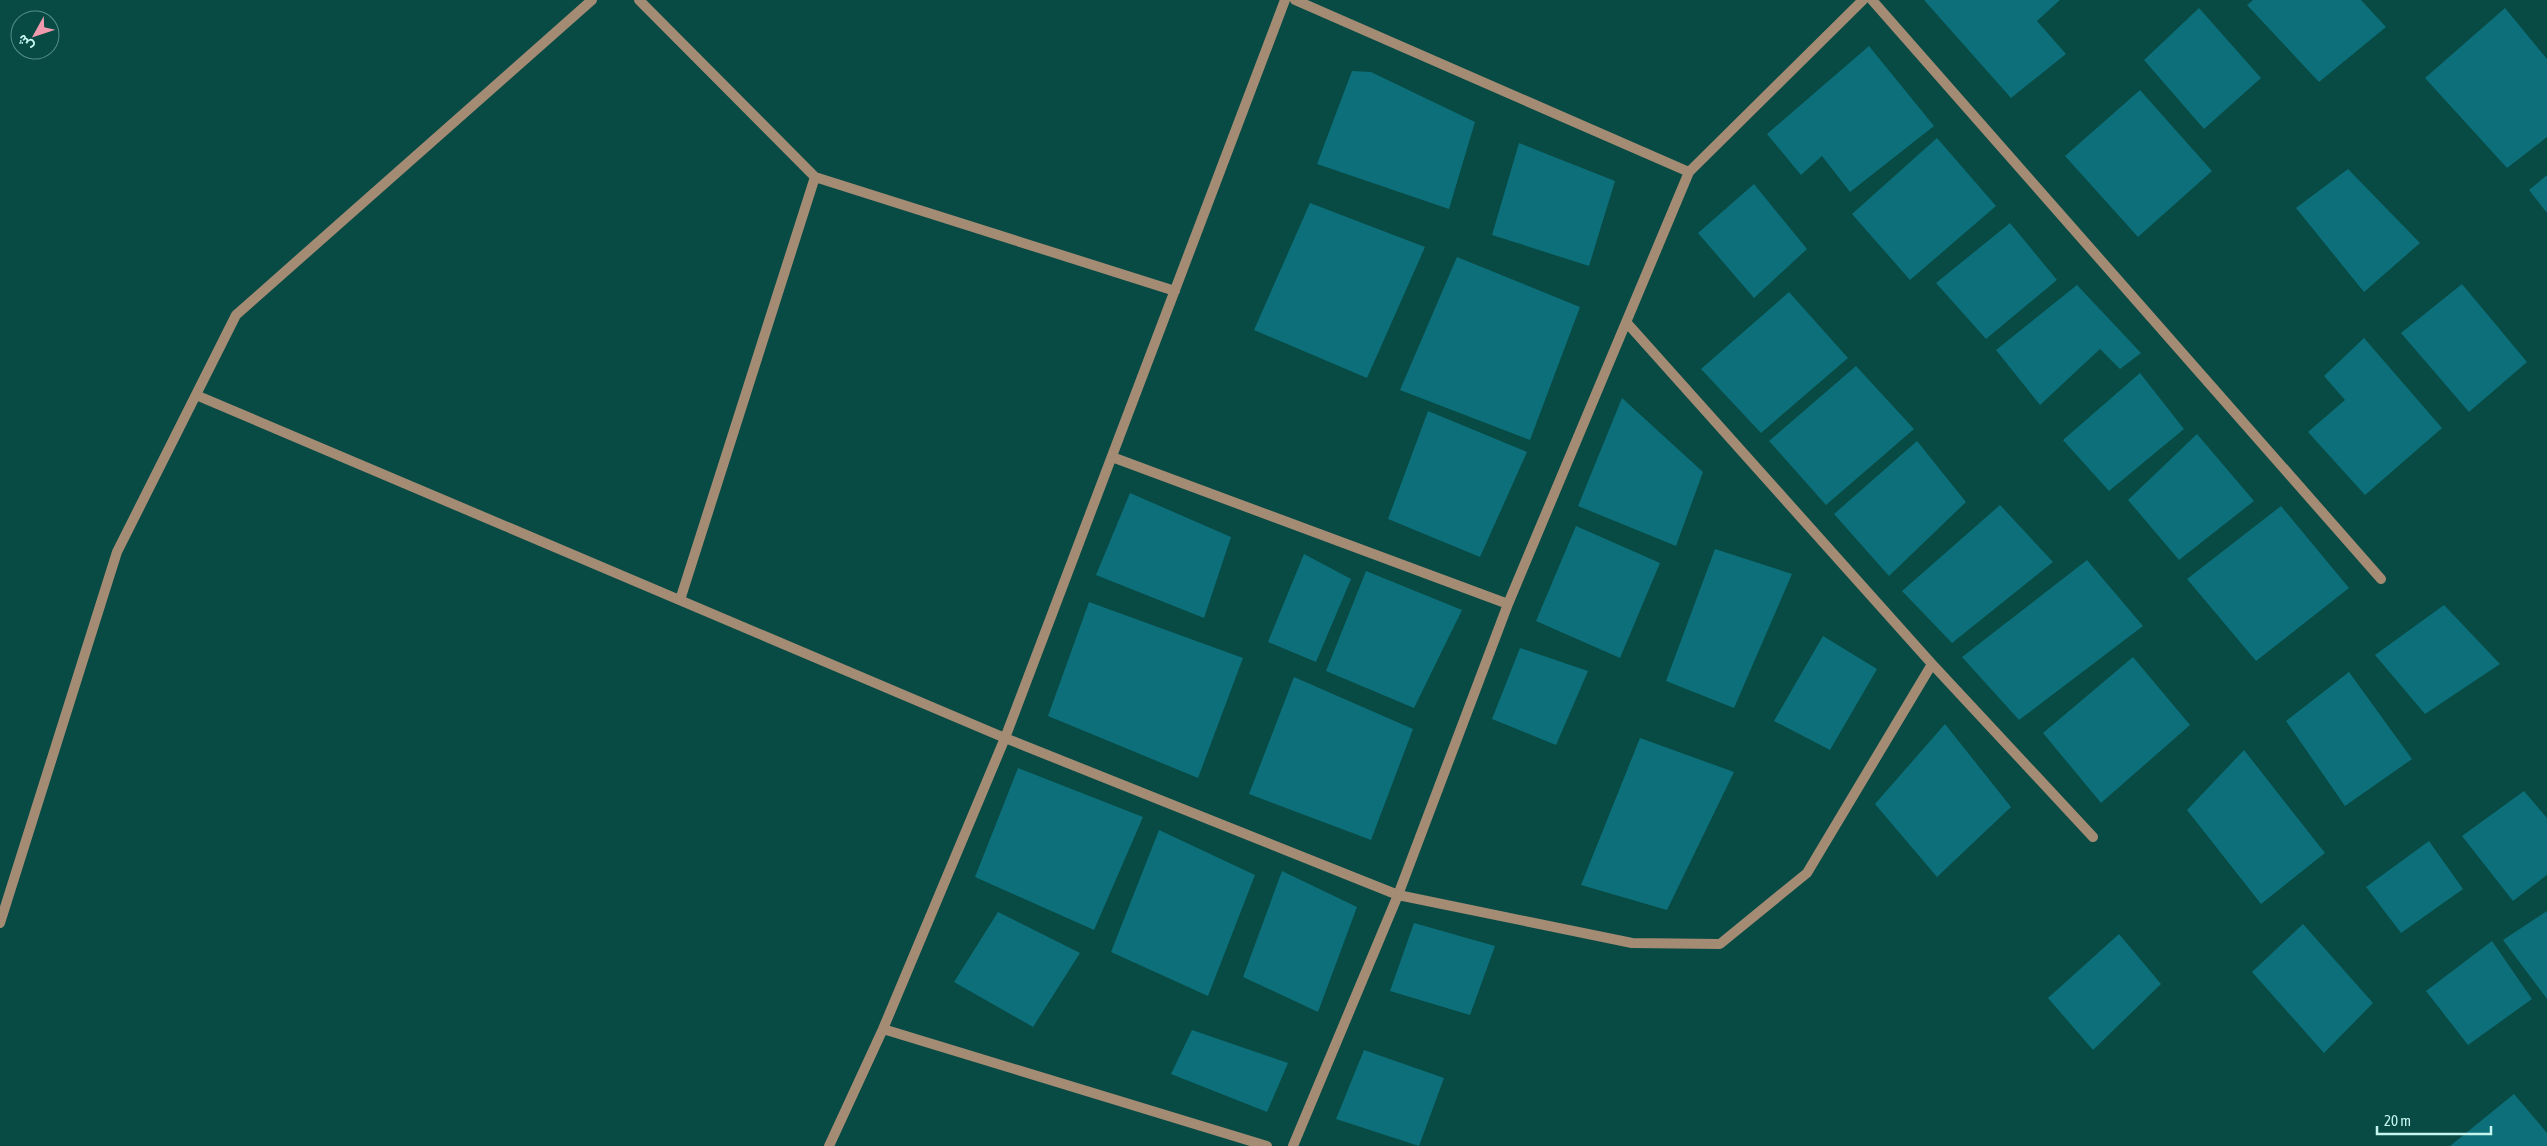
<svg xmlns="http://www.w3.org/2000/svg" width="2547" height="1146" font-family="'Asap Condensed',Vazirmatn,sans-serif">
<rect width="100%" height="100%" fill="#084a44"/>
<path fill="#0d6f79" d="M1924,0h136l-23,21 29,33 -55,44z
M2253,0h108l25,27 -67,55 -72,-77z
M2199,8l62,70 -57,51 -60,-69z
M2505,8l42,51v78l-40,31 -82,-90z
M1869,46l65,80 -84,66 -28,-36 -21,19 -34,-41z
M1352,71l19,1 104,50 -26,87 -132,-45z
M2140,90l72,81 -74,66 -73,-81z
M1937,138l59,68 -86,74 -58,-66z
M1519,143l96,38 -26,85 -97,-31z
M2348,169l72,74 -56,49 -68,-84z
M2547,175v38l-18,-23z
M1754,184l53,65 -53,49 -56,-65z
M1310,203l115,44 -58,131 -113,-48z
M2010,223l47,57 -71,59 -50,-56z
M1457,257l123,50 -50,133 -130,-50z
M2462,284l65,78 -58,50 -68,-79z
M2077,285l64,68 -21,16 -20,-20 -60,56 -44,-55z
M1789,292l59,66 -87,75 -60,-64z
M2364,338l78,90 -77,67 -57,-63 37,-32 -21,-24z
M1856,366l58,63 -88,76 -57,-64z
M2140,373l44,56 -75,62 -46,-51z
M1622,398l81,74 -27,74 -98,-40z
M1428,411l99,41 -47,105 -92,-38z
M2197,434l57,67 -75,59 -51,-60z
M1917,441l49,61 -77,74 -55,-62z
M1130,493l101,44 -27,81 -108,-43z
M2000,505l53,57 -101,81 -50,-52z
M2281,506l68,82 -93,73 -69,-82z
M1576,526l84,37 -40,95 -84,-37z
M1715,549l77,25 -58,134 -68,-27z
M1304,554l47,25 -35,83 -48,-20z
M2087,560l56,66 -124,94 -57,-63z
M1366,571l96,39 -48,98 -88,-37z
M1089,602l154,56 -45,120 -150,-62z
M2444,605l56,59 -75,50 -50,-59z
M1823,636l54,33 -47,81 -56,-29z
M1520,648l68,23 -32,74 -64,-26z
M2133,657l57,68 -89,78 -58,-70z
M2349,672l63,87 -67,47 -59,-85z
M1294,677l119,52 -42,111 -122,-46z
M1945,724l66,83 -74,70 -62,-73z
M1640,738l94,34 -67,138 -86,-25z
M2244,750l81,103 -64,51 -74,-94z
M1018,768l125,49 -49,113 -119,-53z
M2524,791l23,27v57l-34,26 -51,-65z
M1159,830l96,45 -47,121 -97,-44z
M2429,841l34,48 -62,44 -35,-46z
M1282,871l75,36 -39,105 -75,-35z
M2547,911v88l-44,-59z
M998,912l82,41 -47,74 -79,-45z
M1414,923l81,23 -25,69 -80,-24z
M2303,924l70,79 -49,50 -72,-81z
M2119,934l42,50 -68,66 -45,-52z
M2492,941l40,58 -64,46 -42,-54z
M1192,1030l96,33 -21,49 -96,-38z
M1364,1050l80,28 -25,68 -83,-27z
M2514,1094l33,39v13h-97z"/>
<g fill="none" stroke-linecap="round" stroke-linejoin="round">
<path stroke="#a48b73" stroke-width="10" d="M639,0l176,177 360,114
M1295,0l394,172
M1872,0l509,579
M1627,323l305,341 161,173
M196,395l809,343 393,157 234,48 88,1 87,-71 125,-209
M1112,457l396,147
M680,600l135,-423
M0,923l117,-371 119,-237 356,-315
M883,1029l384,117
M829,1146l54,-117 122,-291 280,-738
M1293,1146l105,-251 110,-291 181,-432 174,-172"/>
</g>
<g transform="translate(35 35) rotate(230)"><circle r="24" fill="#084a44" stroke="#538f88"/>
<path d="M0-4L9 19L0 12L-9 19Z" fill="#f29aad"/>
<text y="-8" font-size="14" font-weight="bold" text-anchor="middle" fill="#c4f6ef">ش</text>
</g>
<path d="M2377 1126v8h114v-8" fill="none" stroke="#c4f6ef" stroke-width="2.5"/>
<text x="2384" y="1126" font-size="15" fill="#c4f6ef" stroke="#084a44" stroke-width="4" paint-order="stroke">20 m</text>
</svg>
